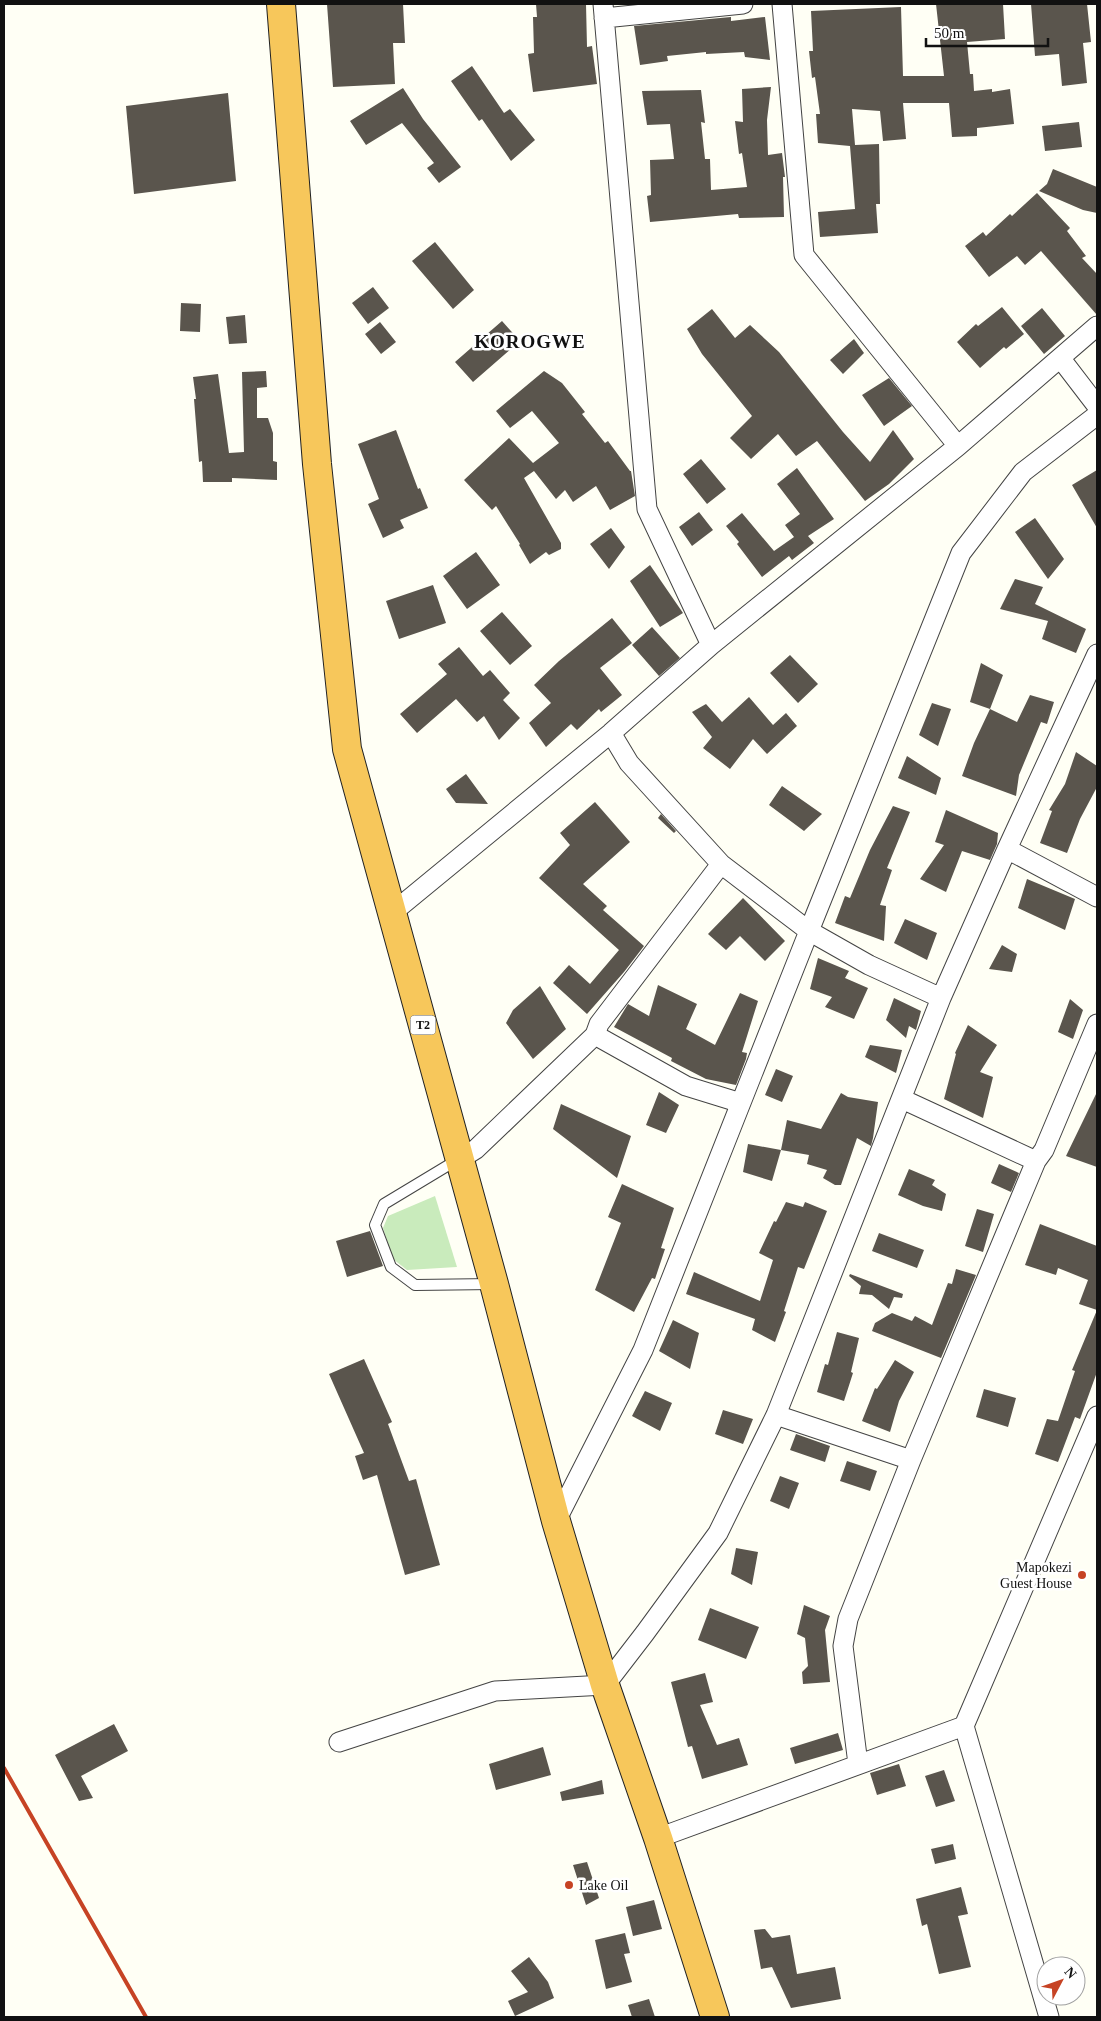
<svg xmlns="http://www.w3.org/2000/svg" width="1101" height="2021" font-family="Georgia,serif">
<rect width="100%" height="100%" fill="#fffff5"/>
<path fill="#c9ebbc" d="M435,1196l22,71 -50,3 -14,-11 -10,-31 5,-12z"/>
<path fill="#5a554d" d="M327,4h76l2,39h-12l2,41 -62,3z
M536,4h50l1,43 5,-1 5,38 -64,8 -5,-38 6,-1 -1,-36h4z
M936,4h67l2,35 -38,3 3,32h3l1,17 18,-2v3l18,-3 4,35 -37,4v8l-25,1 -3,-34h-46l3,36 -23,2 -3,-30 -28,-2 3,36 24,-1 1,60h-4l2,29 -58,4 -2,-25 37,-3 -5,-63 -32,-3 -2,-29h4l-5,-37 -3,1 -3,-27h4l-2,-40 90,-4 2,69h41z
M1031,4h56l4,38 -8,1 4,40 -25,3 -3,-32 -24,2z
M731,17v4l34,-4 5,43 -25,-3 -1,-5 -38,2v-2l-39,4 1,5 -28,4 -6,-39z
M472,66l32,47 6,-4 25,31 -24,21 -29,-42 -3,2 -28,-40z
M771,87l-4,33 1,35 14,-2 3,24h-2l1,40 -45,1 -1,-4 -88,8 -3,-26 4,-1 -1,-35 24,-1 -4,-35 -23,1 -5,-34 59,-1 4,33 -4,-1 4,37h5l1,31 36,-3 -5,-34 -3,1 -4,-33 8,1 -1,-33z
M403,88l20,31 38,48 -22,16 -12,-15 7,-5 -32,-40 -36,22 -16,-24z
M228,93l8,88 -102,13 -8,-88z
M1079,122l3,25 -37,4 -3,-25z
M1053,169l44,18v26l-14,-3 -44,-19 8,-7z
M1037,193l33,35 -3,3 19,25 -4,2 15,16v41l-56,-64 -16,14 -8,-9 -28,21 -24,-31 18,-14 3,4 24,-22 2,2z
M435,242l39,48 -21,19 -41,-48z
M373,287l16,21 -21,16 -16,-21z
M181,303l20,1 -1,28 -20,-1z
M1002,307l22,27 -18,15 -2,-2 -24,21 -23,-26 19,-18 2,2z
M1042,308l23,28 -21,18 -23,-28z
M712,309l23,29 15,-13 29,27 64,80 27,30 23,-32 21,29 -25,25 -24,17 -48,-60 -21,15 -18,-22 -27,25 -21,-21 22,-22 -50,-62 -15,-25z
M245,315l2,28 -18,1 -3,-27z
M502,321l18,20 -47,41 -18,-20z
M380,322l16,20 -15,12 -16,-20z
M854,339l10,14 -21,21 -13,-14z
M266,371l1,16 -10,1v30h11l5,15v28l4,1v18l-45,-2v4h-29l-1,-21 -3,1 -5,-63h2l-3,-22 25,-3 11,79 15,-1 -2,-80z
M544,371l18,12 23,29 -3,2 23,29 3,-2 22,30h1l4,25 -25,14 -14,-24 -23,16 -8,-12 -9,9 -22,-28 -10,7 37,65v6l-12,6 -3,-3 -16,12 -11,-19 1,-1 -24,-38 -4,4 -28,-30 45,-42 24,25 26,-20 -27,-32 -22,17 -14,-17z
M889,378l23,28 -28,20 -22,-31z
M396,430l22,59 2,-1 8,20 -28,12 4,8 -21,10 -15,-34 11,-5 -21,-55z
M701,459l25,30 -19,15 -24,-30z
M797,468l37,51 -26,17 6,7 -22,17 -3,-4 -27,21 -25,-33 2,-2 -13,-16 16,-13 32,38 20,-14 -9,-12 15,-11 -23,-30z
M1097,470v58l-25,-43z
M699,512l14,18 -21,16 -13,-19z
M1035,518l29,41 -16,20 -33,-47z
M611,528l14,19 -16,22 -19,-25z
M476,552l24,33 -33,24 -24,-33z
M650,565l33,48 -23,14 -30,-46z
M1015,579l28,8 -8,17 51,25 -10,24 -34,-14 6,-18 -48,-12z
M433,585l13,38 -47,16 -13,-38z
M502,612l30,34 -22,19 -30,-34z
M612,618l20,25 -32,25 22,27 -21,17 -2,-3 -22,21 -6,-6 -25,23 -17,-24 22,-20 -17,-18 25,-24z
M652,627l28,31 -21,18 -27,-31z
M459,647l24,29 7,-6 20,23 -7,7 17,18 -21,22 -15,-24 -7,6 -21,-23 -39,34 -17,-19 47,-40 -9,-10z
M790,655l28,29 -20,19 -28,-30z
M981,663l22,12 -13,34 -20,-7z
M1030,695l24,7 -7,22 -6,-2 -22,53 -3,21 -54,-20 12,-33 16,-34 27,13z
M749,697l24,28 13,-12 11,13 -30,28 -14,-15 -23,30 -27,-21 9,-11 -20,-25 14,-8 16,18z
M932,703l19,6 -13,37 -19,-11z
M1076,752l21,14v21l-17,32 -13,34 -27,-10 12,-32 -3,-1 16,-26z
M907,756l34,22 -5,17 -38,-17z
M466,774l22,30 -32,-1 -10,-14z
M782,786l40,28 -18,17 -35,-26z
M595,802l35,40 -47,42 24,22 -4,4 41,36 -20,26 -37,42 -34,-31 16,-18 21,19 29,-34 -80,-72 31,-33 -10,-12z
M893,806l17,6 -23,56 5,2 -12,35 6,1 -2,35 -49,-18 10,-27 5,2 20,-48z
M946,810l52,23 -1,11 -7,16 -28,-9 -16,41 -26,-13 24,-34 -9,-3z
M661,814l15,17 -2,2 -16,-15z
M1027,879l48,20 -10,31 -47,-22z
M743,898l42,43 -20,20 -25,-25 -14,14 -18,-16z
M905,919l32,14 -10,27 -33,-17z
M1002,945l15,9 -5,18 -23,-3z
M818,958l31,13 -4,7 23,10 -14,31 -29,-12 7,-10 -22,-8z
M658,985l39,19 -11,25 29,16 25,-52 18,8 -16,51 5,1 -1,6 -10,26 -30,-6 -35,-18 1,-3 -58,-31 14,-23 21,12z
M540,986l26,43 -33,30 -27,-36 7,-13z
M894,998l27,13 -5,19 -7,-4 -3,12 -20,-18z
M1070,999l13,11 -10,29 -15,-7z
M968,1025l29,20 -17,27 13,5 -10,41 -39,-19 12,-45 -1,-1z
M870,1045l32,5 -6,23 -31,-16z
M776,1069l17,7 -11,26 -17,-7z
M659,1092l20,13 -13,28 -20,-8z
M1097,1092v75l-31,-11z
M841,1093l7,4 30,5 -5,36 -2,8 -14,-8 -16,47h-6l-12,-7 4,-8 -20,-6 2,-9 -28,-5 6,-30 34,9z
M561,1104l70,32 -14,42 -64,-49z
M748,1144l33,6 -9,31 -29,-9z
M999,1164l20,9 -8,19 -20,-9z
M909,1169l26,11 -3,5 14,9 -4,17 -19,-5 -25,-11z
M622,1184l52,24 -13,40 4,1 -10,30 -3,-1 -18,34 -39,-22 26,-67 -13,-6z
M786,1202l17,5 2,-5 22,9 -23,58 -6,-2 -14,44 2,1 -11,30 -23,-12 3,-11 -69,-25 8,-22 66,29 13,-41 -14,-7 15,-32 2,1z
M977,1209l17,5 -11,38 -18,-6z
M1040,1224l57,22v126l-17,47 -5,-2 -17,45 -23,-8 12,-35 11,2 17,-50 -3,-1 25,-60 -18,-6 9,-24 -30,-12 -2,7 -31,-10z
M370,1231l13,35 -36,11 -11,-36z
M879,1233l45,17 -7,18 -45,-17z
M956,1269l20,6 -35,83 -69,-27 3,-8 17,-10 20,8 3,-5 17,9 16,-42 4,1z
M850,1274l53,20 -1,4 -8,-1 -5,12 -17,-14 -13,-1 2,-8 -12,-10z
M673,1320l26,13 -9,36 -31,-18z
M837,1332l22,6 -8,34 2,1 -9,28 -27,-9 8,-28 3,1z
M364,1359l28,63 -4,2 21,57 7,-2 24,86 -35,10 -28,-100 -14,5 -8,-24 9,-3 -35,-79z
M895,1360l19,12 -15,29 -9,31 -28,-11 13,-33 2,1z
M984,1389l32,9 -8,29 -32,-10z
M645,1391l27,12 -12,28 -28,-15z
M723,1410l30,9 -10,25 -28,-10z
M796,1434l34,12 -5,16 -35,-12z
M847,1461l30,10 -7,20 -30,-10z
M780,1476l19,7 -10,26 -19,-8z
M736,1548l22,4 -6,33 -21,-11z
M804,1605l26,11 -5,14 5,52 -27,2 -1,-12 6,-6 -3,-28 -8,-4z
M710,1608l49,19 -13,32 -48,-19z
M705,1673l8,29 -13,3 17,40 22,-7 9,27 -46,14 -10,-33 -4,1 -17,-65z
M114,1724l14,27 -47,25 12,22 -14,3 -24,-46z
M838,1733l5,17 -48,14 -5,-16z
M543,1747l8,28 -55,15 -7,-26z
M899,1764l7,22 -29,9 -7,-22z
M944,1770l11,31 -19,6 -11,-31z
M602,1780l2,14 -42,7 -2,-9z
M953,1844l3,15 -21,5 -4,-15z
M587,1862l12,36 -13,7 -13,-40z
M961,1887l7,27 -10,2 13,51 -32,7 -12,-50 -5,2 -6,-27z
M654,1900l8,29 -29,7 -7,-29z
M765,1929l7,9 18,-3 7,39 38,-7 6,32 -50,9 -19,-41 -11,2 -7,-39z
M625,1933l5,20 -6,1 8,28 -26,7 -11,-49z
M529,1957l19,25 6,16 -39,18 -7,-15 20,-9 -17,-21z
M649,1999l6,18h-23l-4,-12z"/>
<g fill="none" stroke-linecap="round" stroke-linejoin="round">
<defs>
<path id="lane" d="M457,1160l-73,44 -9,21 16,42 24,18 78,-1"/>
<path id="street" d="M603,4l44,505 64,136
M782,4l22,251 154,191
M604,18l139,-14
M1061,359l36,47
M1007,849l90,48
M392,913l219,-180 100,-88 247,-199 139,-120
M941,998l-72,-33 -60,-34 152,-378 62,-81 74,-57
M595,1035l91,51 55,17
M902,1099l134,62
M460,1159l16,-10 119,-114 4,-11 122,-160
M776,1415l135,45
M556,1521l87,-171 166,-419 -88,-67 -92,-101 -18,-30
M339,1742l156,-51 110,-6 40,-52 73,-100 58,-118 165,-417 66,-149 90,-195
M858,1764l-15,-118 5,-27 63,-159 125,-299 8,-11 53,-126
M658,1838l306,-112
M1049,2017l-85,-291 133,-310"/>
<path id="highway" d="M281,4l36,460 30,285 147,535 62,237 49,164 53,153 57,179"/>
</defs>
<use href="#lane" stroke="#444" stroke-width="12"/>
<use href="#street" stroke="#444" stroke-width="21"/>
<use href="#highway" stroke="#222" stroke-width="30"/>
<use href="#lane" stroke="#fff" stroke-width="10"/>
<use href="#street" stroke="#fff" stroke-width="19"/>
<use href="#highway" stroke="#f7c75b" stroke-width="28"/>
<path stroke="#c64324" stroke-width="4" d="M4,1768l142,249"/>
</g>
<g fill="#c64324" stroke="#fff" stroke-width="2">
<circle cx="1082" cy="1575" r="5"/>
<circle cx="569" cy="1885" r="5"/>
</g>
<g text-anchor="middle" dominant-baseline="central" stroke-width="5" stroke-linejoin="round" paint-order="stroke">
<rect fill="#fff" stroke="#585858" stroke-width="1" x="410.5" y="1015.5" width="25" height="19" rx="4"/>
<g font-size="12" font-weight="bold" fill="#111">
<text x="423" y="1025">T2</text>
</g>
<g font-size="14" fill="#111" stroke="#fff" text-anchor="end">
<text x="1072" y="1567">Mapokezi<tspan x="1072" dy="16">Guest House</tspan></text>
<text x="579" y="1885" text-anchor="start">Lake Oil</text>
</g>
<g font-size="19" font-weight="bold" letter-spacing="1" fill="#111" stroke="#fff">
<text x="530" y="341">KOROGWE</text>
</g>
</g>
<rect width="1101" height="2021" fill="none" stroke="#111111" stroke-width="10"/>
<g transform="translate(1061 1981) rotate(49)"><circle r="24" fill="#ffffff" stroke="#a0a0a0"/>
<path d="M0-4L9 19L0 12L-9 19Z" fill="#c64324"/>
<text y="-8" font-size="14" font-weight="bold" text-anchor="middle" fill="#111111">N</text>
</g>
<path d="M926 38v8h122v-8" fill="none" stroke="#111111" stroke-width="2.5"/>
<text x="934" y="38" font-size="15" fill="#111111" stroke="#ffffff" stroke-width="4" paint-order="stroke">50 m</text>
</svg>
